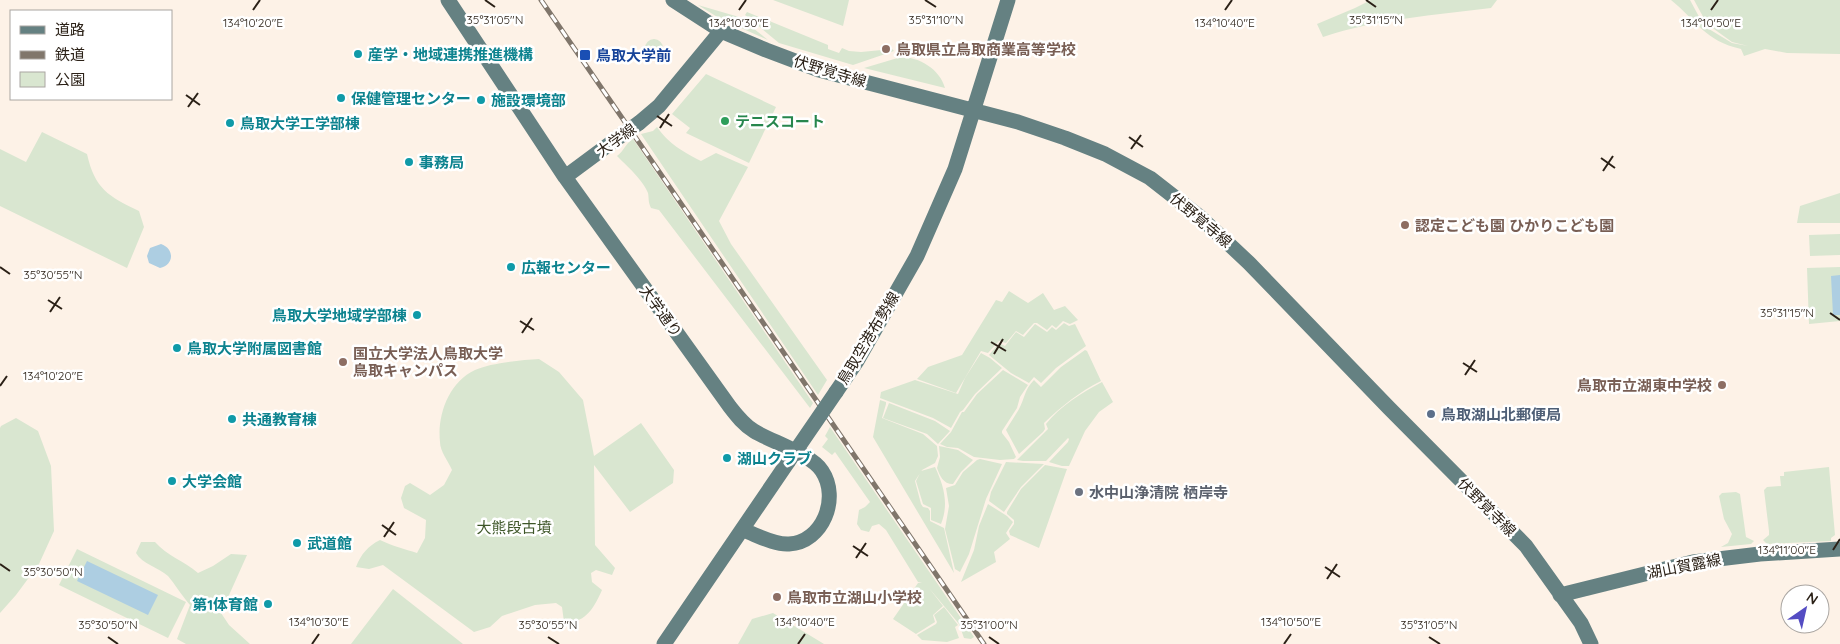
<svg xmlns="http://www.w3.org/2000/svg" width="1840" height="644" font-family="Quicksand,'Noto Sans JP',sans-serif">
<rect width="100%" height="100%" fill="#fdf2e7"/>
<path fill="#d9e6d0" d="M773,0h76l-6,26z
M1371,0h126l-6,8c-56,7 -114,11 -168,29l-6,-13 38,-16z
M1671,0h19l14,26 28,17 16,3 -16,-4 -25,-18 -13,-24h146v54l-53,-1 -22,-4 -21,7 -3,-7c-36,-8 -44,-28 -70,-49z
M698,5l41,12 29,23 -49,-22z
M747,12l81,33v4l11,4 3,-5 7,3 12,1 31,-3 2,2 -41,14 -74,-22 -34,-28z
M645 48a9 9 0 1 1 18 0a9 9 0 1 1-18 0Z
M901,57c18,0 39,12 44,31l-81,-20z
M706,74l70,33 -27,56 -63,-30 4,-5 -18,-14z
M657,127c13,18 25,24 44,34l15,-8 32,14 -29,54 12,23 96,136 -9,15 -177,-261 12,-3z
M42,132l45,22c8,35 21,42 52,57l5,16 -17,41 -127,-62v-57l26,13z
M633,139l180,264 -3,5 -151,-198 -8,-2c-3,-6 -2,-10 -3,-15 -5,-13 -22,-28 -31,-37 7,-5 8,-12 16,-17z
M1840,193v30h-43l3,-17z
M1840,234v21l-30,1 -1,-21z
M1840,267v54l-31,3 -2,-56z
M1009,291l19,12 15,-10 11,17 11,-4 13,14 -8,4 -7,-3 -7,7 -4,-3 -5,5 -10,-7h-3l-11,12 -7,-4 -10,12 -7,-2 -11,12 -7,-2 -25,42 -39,-14 11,-12 34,-12 34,-55 6,2z
M1064,323l5,3 6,-2 11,22 -30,22 -15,15 -7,-6 -5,6 -18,-10 -22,-18 10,-12 6,3 11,-14 8,5 11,-13 12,8 5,-5 4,3z
M1085,350l2,1 14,30c-22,11 -39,25 -57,42l1,6 -2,3 -24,22 -13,-24c4,-7 9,-14 13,-21 6,-11 5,-19 15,-29l7,7 20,-20z
M981,353l9,5 12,10 -27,26 -12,16 -3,2 -9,16 -18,-10 -53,-20 1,-6 34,-12 43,14 7,-16z
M539,359l20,13 24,28 11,56 47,-33 33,47 -1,13 -43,29 -36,-47 1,80 20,23 -3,7 -16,-5 -5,3 1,9 10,8c-8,18 -17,34 -38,32l-2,-15 -6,-4 -21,2 -33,11 -12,11 -16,5 -91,-67 -14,4 -13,-2c5,-13 12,-21 24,-27 12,6 25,9 37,13l8,-15 1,-18 -22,-12 -3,-10 4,-12 5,-3 20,12 14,-10 8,-15c-4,-9 -12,-19 -12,-28 -3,-27 9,-60 35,-72 15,-7 46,-10 64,-11z
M1003,370l25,15 -8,12 -3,11 -15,23v2l7,9 7,15 -2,2 -14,1 -26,-3 -16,-9 -11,-1 -7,-3 11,-12 11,-20h2l13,-18z
M1102,382l11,20 -14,10 -14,19 -16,35h-7l-13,-4 19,-20 1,-3 -1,-1 -22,23h-23l-6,-1 31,-31 -2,-5c14,-18 37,-32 56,-42z
M880,400l6,2v2l-4,14 41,16 14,12 1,10 -3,7 -13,7 -7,11 6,23 2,3 5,1 2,3v10l14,7 10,45 -81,-136z
M889,403l46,18 15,10 -12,13 -11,-10 -44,-16z
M16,418l22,13 13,35 3,65 -15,33 -23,31 -16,18v-185l1,-2z
M830,427l144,210 -3,2 -7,-1 -5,-14 -30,-36 14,18 -10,9 2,7 -19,12 -23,-15 25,-36h4l-4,-1 -32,-52 -7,-6 -7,2 -3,6 -8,-2 -4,-6 2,-14 6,-3 5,-5 -35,-50 -3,3 -10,-8 6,-8 -3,-3z
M939,446l19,4 15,10 -12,12 -8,12c-10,0 -13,-8 -16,-16l3,-11z
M980,459l22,5 -16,35 -17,55 -9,18 -5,-3 -10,-40 4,-23 -3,-18 9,-3 8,-13 14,-12z
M1006,462l38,2 -23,23 -17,25 -15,-11 2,-9z
M1045,465l22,4 -28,79 -29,-13 -1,-4 5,-7v-4l-7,-6v-2l14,-23z
M935,467c9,19 14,37 6,57l-10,-4v-12l-8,-4 -7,-23 5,-10z
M1829,467l6,68 -4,3v3l-64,3 -4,-4 6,-5v-4l-5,-41 3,-3 14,-1 -1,-10h4v-4z
M1736,492l4,2 6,43 8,4 -3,3 -30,3 7,-4 4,-9 -8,-15 -5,-23 3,-3z
M988,504l19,12 6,6 -7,11 4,6 -16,13 2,10 -35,20 13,-32 5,-24z
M141,542h14c12,14 29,19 43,31l15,-7 18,-12 16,1 -26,58 8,12 21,19h-64l-9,-5 13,-34c-7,-8 -16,-22 -22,-29 -10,-9 -26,-12 -32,-23z
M77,549l109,53 -18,36 -109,-53z
M393,589l70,55h-112z
M944,607l14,18 -3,2 4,11 -12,4 -25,-2 -5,-5 19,-11 1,-2 -3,-7z
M773,613l51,31h-86l14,-25z"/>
<path fill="#adcee2" d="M161,244c14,5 13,21 -1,24l-11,-5 -2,-7 3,-8z
M1840,275v40h-7l-2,-39z
M87,561l71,34 -10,20 -71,-34z"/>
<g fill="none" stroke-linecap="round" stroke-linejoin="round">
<path stroke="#658182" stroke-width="15" d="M448,0l117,177 165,230c7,9 14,18 24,24 18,11 57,23 68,40 18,27 1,71 -33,73 -15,1 -32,-9 -46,-14
M673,0l48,31 45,19 53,20 199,52 47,16 40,16 45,24 50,39 49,46 140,145 137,138 55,77 10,21
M639,123l20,-17 62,-75
M565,177l54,-40
M836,392l21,-31 60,-105 38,-87 53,-169
M1560,595l133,-33 67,-8 80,-5
M664,644l124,-182"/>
<defs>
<path id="rail" d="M541,0l443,644"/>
</defs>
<use href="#rail" stroke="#80766b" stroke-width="5"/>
<use href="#rail" stroke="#fff" stroke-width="3" stroke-dasharray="9" stroke-linecap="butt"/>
<path stroke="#658182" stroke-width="15" d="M619,137l20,-14
M788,462l48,-70"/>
</g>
<path fill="none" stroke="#2b2117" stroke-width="2" d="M485,0l10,7M925,0l11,7M1366,0l10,7M253,10l7,-10M739,10l7,-10M1225,10l7,-10M1711,10l7,-10M186,95l14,10M188,107l10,-14M657,116l15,10M660,128l9,-14M1129,137l14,10M1131,149l10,-14M1601,158l14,10M1603,171l10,-15M0,267l10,7M48,300l14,9M50,312l10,-15M1830,313l10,7M520,321l14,9M522,333l10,-15M991,342l15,9M994,354l9,-15M1463,363l14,9M1465,375l10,-15M0,386l7,-10M382,525l14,10M384,537l10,-15M853,546l15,10M1833,550l7,-11M856,558l10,-15M0,564l10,7M1325,567l15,10M1327,579l10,-15M108,637l10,7M548,637l11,7M989,637l10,7M1429,637l11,7M312,644l7,-10M798,644l7,-10M1284,644l7,-10"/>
<g fill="#8d6e63" stroke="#fff" stroke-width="2">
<circle cx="886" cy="49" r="5"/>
<circle cx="1405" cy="225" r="5"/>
<circle cx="343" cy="362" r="5"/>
<circle cx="1722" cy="385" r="5"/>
<circle cx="777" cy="597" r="5"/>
</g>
<g fill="#0f9aa8" stroke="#fff" stroke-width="2">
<circle cx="358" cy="54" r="5"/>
<circle cx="341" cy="98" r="5"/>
<circle cx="481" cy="100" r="5"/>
<circle cx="230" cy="123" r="5"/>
<circle cx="409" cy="162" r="5"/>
<circle cx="511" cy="267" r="5"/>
<circle cx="417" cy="315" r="5"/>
<circle cx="177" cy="348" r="5"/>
<circle cx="232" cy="419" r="5"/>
<circle cx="727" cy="458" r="5"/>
<circle cx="172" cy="481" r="5"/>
<circle cx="297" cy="543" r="5"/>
<circle cx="268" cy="604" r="5"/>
</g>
<rect fill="#1a4fb4" stroke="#fff" stroke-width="2" x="579" y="49" width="12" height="12" rx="2.5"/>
<circle fill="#2e9e5b" stroke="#fff" stroke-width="2" cx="725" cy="121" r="5"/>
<circle fill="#5c6f8a" stroke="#fff" stroke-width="2" cx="1431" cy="414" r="5"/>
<circle fill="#6b7280" stroke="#fff" stroke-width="2" cx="1079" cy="492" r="5"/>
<g text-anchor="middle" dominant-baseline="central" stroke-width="5" stroke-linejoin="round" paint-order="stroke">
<g font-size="15" font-weight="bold" fill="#785e54" stroke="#fff" text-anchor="start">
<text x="896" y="49">鳥取県立鳥取商業高等学校</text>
<text x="1415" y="225">認定こども園 ひかりこども園</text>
<text x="353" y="353">国立大学法人鳥取大学<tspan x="353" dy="17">鳥取キャンパス</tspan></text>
<text x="1712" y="385" text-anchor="end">鳥取市立湖東中学校</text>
<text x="787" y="597">鳥取市立湖山小学校</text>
</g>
<g font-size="15" font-weight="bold" fill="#0d838f" stroke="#fff" text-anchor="start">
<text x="368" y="54">産学・地域連携推進機構</text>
<text x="351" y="98">保健管理センター</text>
<text x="491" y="100">施設環境部</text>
<text x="240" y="123">鳥取大学工学部棟</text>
<text x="419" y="162">事務局</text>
<text x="521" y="267">広報センター</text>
<text x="407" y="315" text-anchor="end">鳥取大学地域学部棟</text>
<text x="187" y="348">鳥取大学附属図書館</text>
<text x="242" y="419">共通教育棟</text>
<text x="737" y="458">湖山クラブ</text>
<text x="182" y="481">大学会館</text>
<text x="307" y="543">武道館</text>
<text x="258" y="604" text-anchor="end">第1体育館</text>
</g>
<g font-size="15" font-weight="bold" fill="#164399" stroke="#fff" text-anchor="start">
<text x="596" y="55">鳥取大学前</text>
</g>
<g font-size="15" fill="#2b2117" stroke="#fff">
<text transform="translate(830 71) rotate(17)">伏野覚寺線</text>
<text transform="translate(616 140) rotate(-36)">大学線</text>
<text transform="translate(1201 220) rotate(40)">伏野覚寺線</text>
<text transform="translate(661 311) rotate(54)">大学通り</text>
<text transform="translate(868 338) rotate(-59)">鳥取空港布勢線</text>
<text transform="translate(1487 507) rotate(45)">伏野覚寺線</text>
<text transform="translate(1684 566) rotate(-11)">湖山賀露線</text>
</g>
<g font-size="15" font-weight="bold" fill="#27864d" stroke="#fff" text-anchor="start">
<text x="735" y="121">テニスコート</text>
</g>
<g font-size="15" font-weight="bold" fill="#4e5e75" stroke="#fff" text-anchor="start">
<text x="1441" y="414">鳥取湖山北郵便局</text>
</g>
<g font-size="15" font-weight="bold" fill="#5b616d" stroke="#fff" text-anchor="start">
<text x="1089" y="492">水中山浄清院 栖岸寺</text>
</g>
<g font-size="15" fill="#3e5628" stroke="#fff">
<text x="514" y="527">大熊段古墳</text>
</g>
</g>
<g font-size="12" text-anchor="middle" fill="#2b2117" stroke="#fff" stroke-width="5" stroke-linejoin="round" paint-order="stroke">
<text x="495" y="24">35°31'05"N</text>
<text x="936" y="24">35°31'10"N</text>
<text x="1376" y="24">35°31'15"N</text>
<text x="739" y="27">134°10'30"E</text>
<text x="1711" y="27">134°10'50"E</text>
<text x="253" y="27">134°10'20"E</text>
<text x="1225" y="27">134°10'40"E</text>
<text x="53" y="279">35°30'55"N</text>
<text x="1787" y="317">35°31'15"N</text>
<text x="53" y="380">134°10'20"E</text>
<text x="1787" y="554">134°11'00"E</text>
<text x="53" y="576">35°30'50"N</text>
<text x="319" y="626">134°10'30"E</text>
<text x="805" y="626">134°10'40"E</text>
<text x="1291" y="626">134°10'50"E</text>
<text x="108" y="629">35°30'50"N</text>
<text x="548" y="629">35°30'55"N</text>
<text x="989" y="629">35°31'00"N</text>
<text x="1429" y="629">35°31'05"N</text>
</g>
<rect x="10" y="10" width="162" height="90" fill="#ffffff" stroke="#aaa6a2"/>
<rect x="20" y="26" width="25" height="8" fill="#658182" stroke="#aaa6a2"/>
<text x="55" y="35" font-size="15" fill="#2b2117">道路</text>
<rect x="20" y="51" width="25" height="8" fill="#80766b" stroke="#aaa6a2"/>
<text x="55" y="60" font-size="15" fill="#2b2117">鉄道</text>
<rect x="20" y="72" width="25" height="15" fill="#d9e6d0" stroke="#aaa6a2"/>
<text x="55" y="85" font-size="15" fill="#2b2117">公園</text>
<g transform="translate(1805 609) rotate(34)"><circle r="24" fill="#ffffff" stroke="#aaa6a2"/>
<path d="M0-4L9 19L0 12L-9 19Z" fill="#544cc3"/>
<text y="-8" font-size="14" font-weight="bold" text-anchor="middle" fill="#2b2117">N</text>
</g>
</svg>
